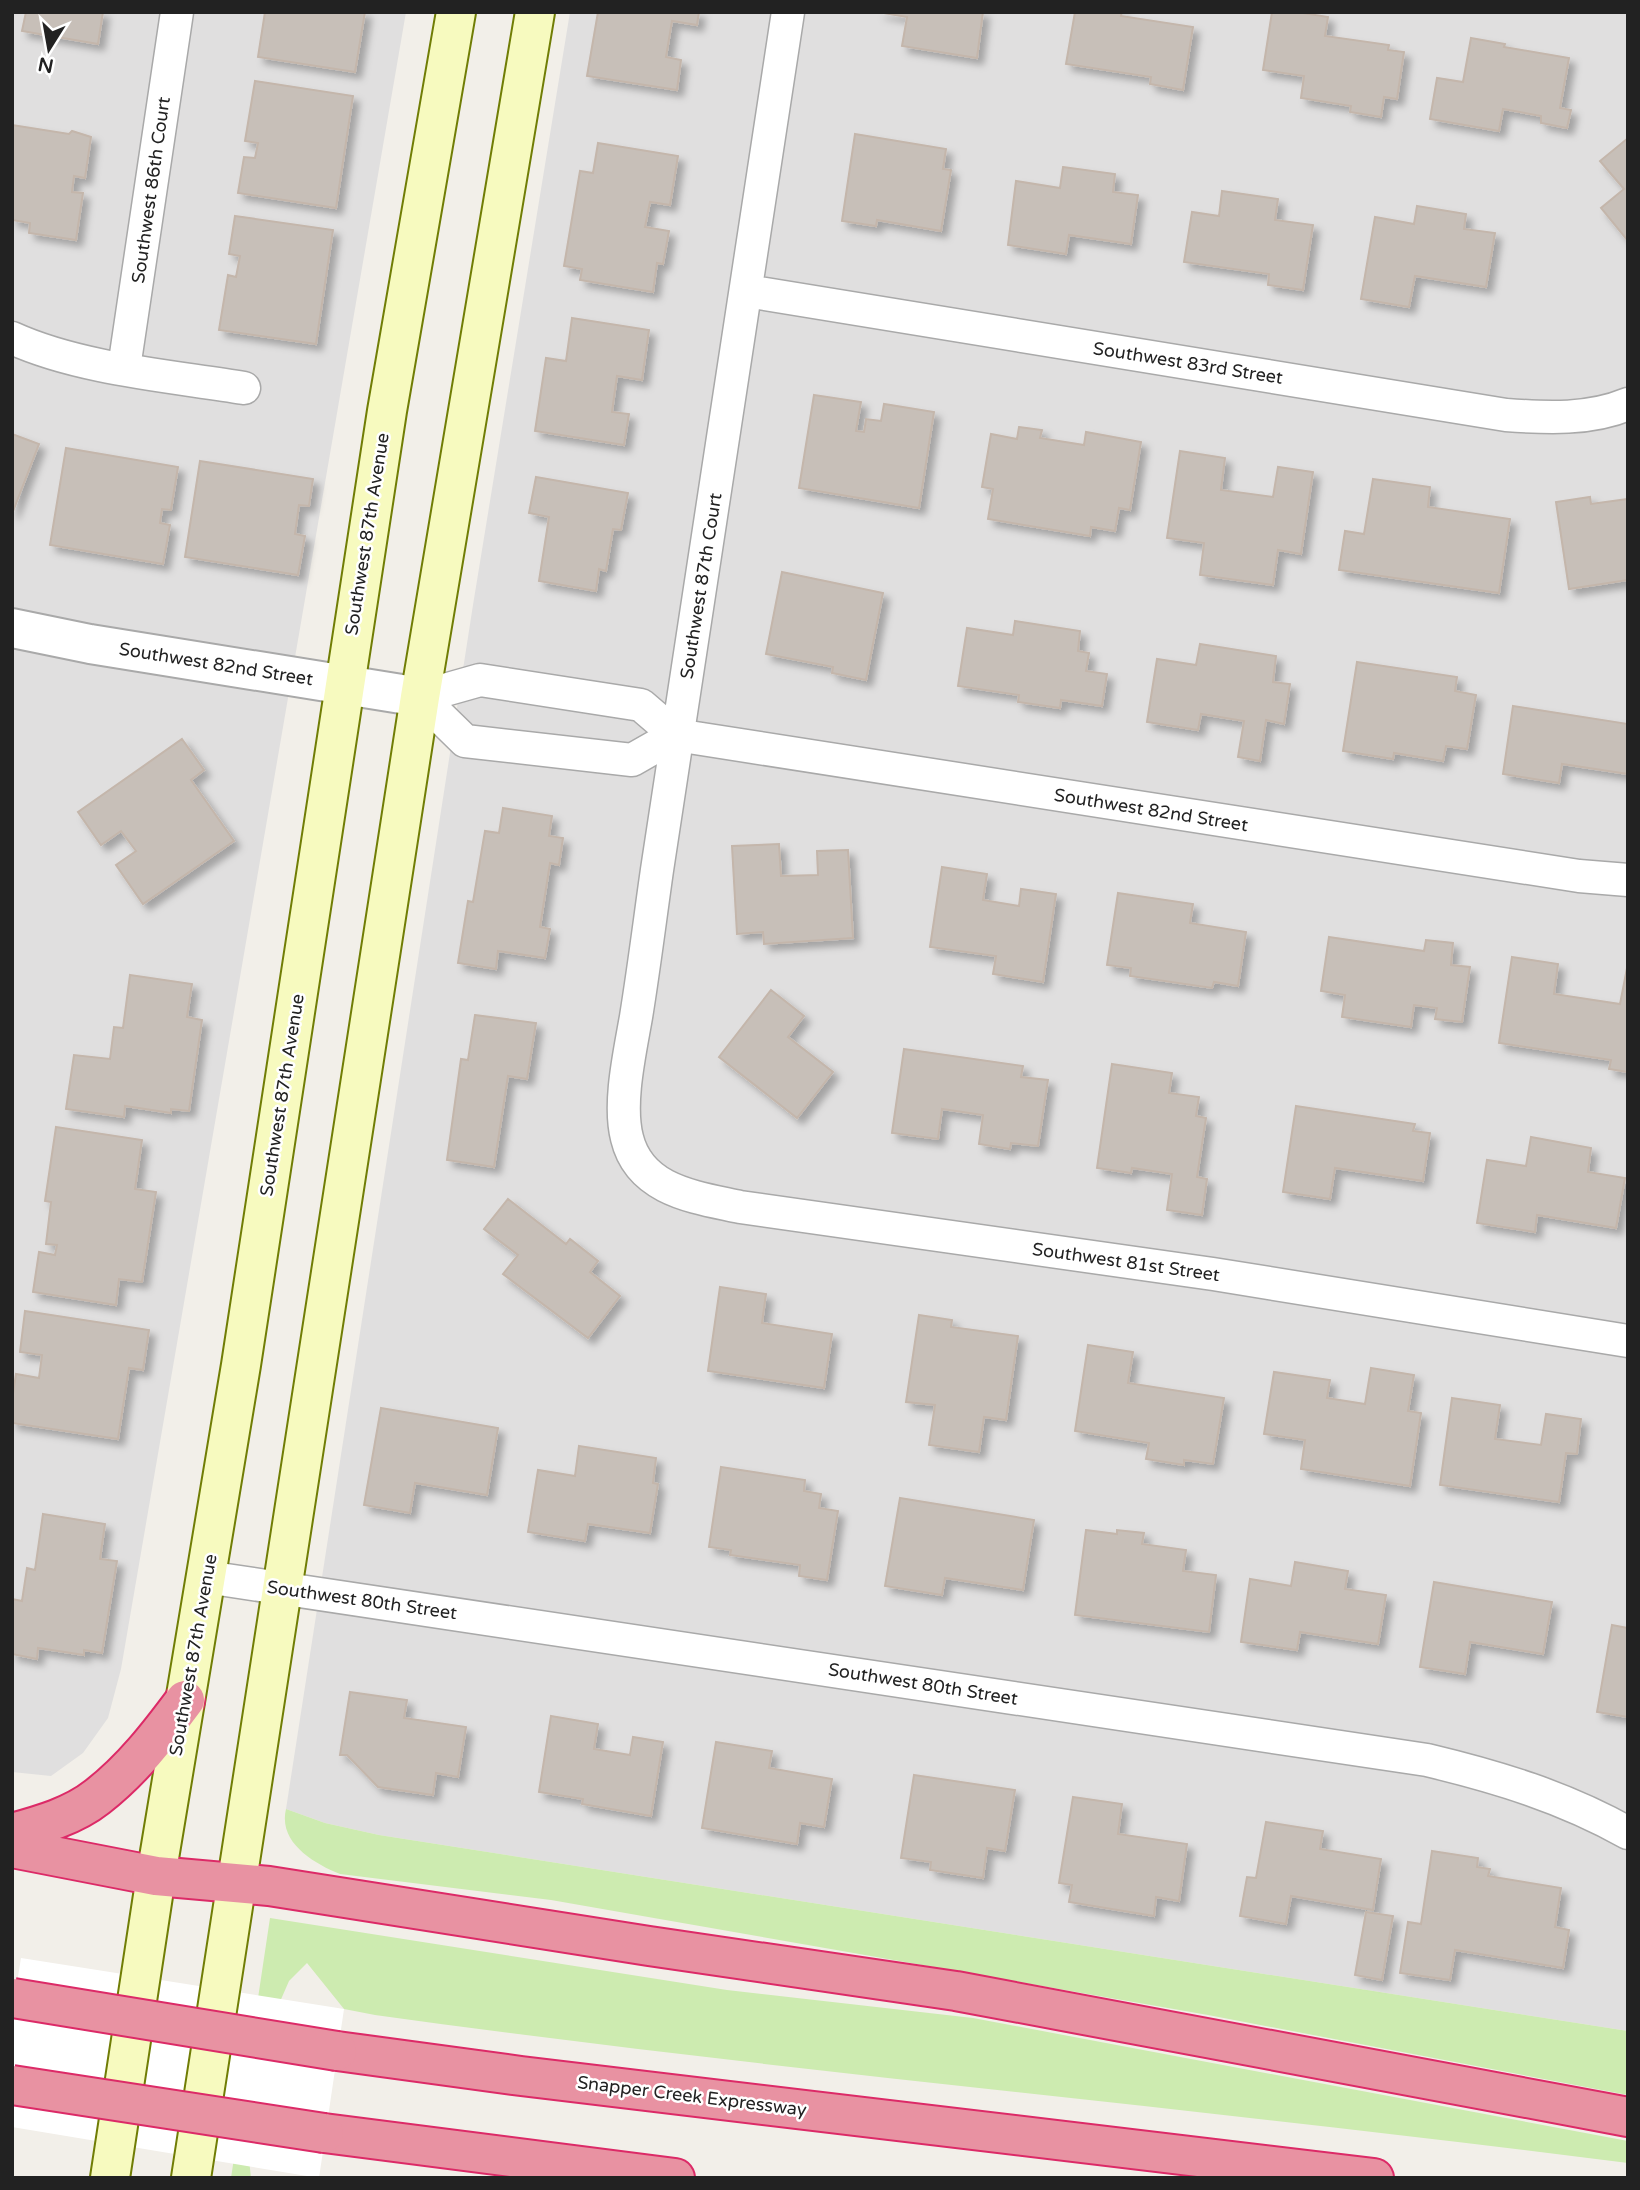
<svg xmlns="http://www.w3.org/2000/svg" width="1640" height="2190" font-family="'Varela Round',sans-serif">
<defs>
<filter id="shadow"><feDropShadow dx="6" dy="6" stdDeviation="3.5" flood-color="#0004"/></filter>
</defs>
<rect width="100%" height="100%" fill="#f2efe9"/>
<path fill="#e0dfdf" d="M12,12h394l-285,1657 -13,49 -25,35 -32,23 -39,-4z
M570,12h1058v2019l-1249,-196 -54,-12 -39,-14 187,-1204z"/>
<path fill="#cdebb0" d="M286,1809l39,14 54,12 1249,196v64l-420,-80 -657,-115 -211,-26c-27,-11 -62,-32 -54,-65z
M270,1918l457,72 246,28 655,123v22c-417,-54 -836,-90 -1253,-148l-31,-6 -37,-46 -18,18 -17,39 -23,139 2,19h-20z"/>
<path fill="#fff" d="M21,1958l323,51 -25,169 -307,-51v-113z"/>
<path fill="#c7bfb8" stroke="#c4b6ab" stroke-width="2" filter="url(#shadow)" d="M26,12h77l-5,32 -76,-13z
M265,12h100l-10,60 -97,-15z
M598,12h101l-2,13 -25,-4 -6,36 15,3 -4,30 -90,-14z
M878,12h105l-6,46 -75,-12 5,-29z
M1075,12h47l-1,4 72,11 -10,63 -33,-6 1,-7 -85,-13z
M1272,12h25l31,5 -3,19 64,9 -1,5 16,2 -7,47 -13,-2 -3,20 -31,-5 1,-6 -50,-8 3,-22 -41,-6z
M1471,38l34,6 -1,3 65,11 -9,50 11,2 -4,18 -26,-5v-7l-38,-7 -4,22 -69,-12 7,-41 26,4z
M255,81l98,15 -17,112 -98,-15 6,-36 11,1 3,-15 -13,-2z
M12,125l57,9 3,-3 19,6 -6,41 -11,-2 -2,16 11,1 -7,47 -47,-7 1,-10 -18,-3z
M855,134l91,15 -3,20 8,1 -10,61 -64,-11 -1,6 -34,-5z
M1628,138v103l-27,-33 23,-19 -24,-28z
M598,143l80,13 -8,49 -20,-3 -5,25 24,4 -6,33 -6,-1 -4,29 -73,-12 2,-11 -18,-3 16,-95 13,2z
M1063,167l52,7 -2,18 25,3 -7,49 -62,-9 -3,19 -58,-9 8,-64 44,7z
M1222,191l56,8 -3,21 38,5 -10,65 -35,-5 1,-11 -85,-12 8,-50 27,4z
M1417,206l49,8 -2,15 31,4 -9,54 -71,-11 -6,31 -48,-8 14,-82 39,7z
M235,216l98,14 -17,114 -97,-14 9,-55 8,2 4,-21 -11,-2z
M572,318l77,12 -7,50 -25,-4 -5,36 17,2 -5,31 -89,-14 11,-73 20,3z
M814,395l47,7 -5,29 8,1 2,-13 15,2 3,-17 50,8 -15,96 -120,-20z
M1019,427l23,3 -2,8 44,7 2,-13 55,10 -11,68 -11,-2 -4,23 -24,-4 -1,9 -102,-17 5,-30 -11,-2 9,-53 26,5z
M12,434l27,10 -27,70z
M66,448l112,19 -7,43 -9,-1 -2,14 10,2 -7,39 -113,-19z
M1180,451l45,7 -4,32 52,7 5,-30 35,5 -12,82 -23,-4 -5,35 -73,-10 4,-32 -37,-5z
M200,461l113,18 -4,27 -10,-1 -4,29 10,2 -7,39 -113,-18z
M536,477l92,16 -7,37 -8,-1 -7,42 -7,-2 -3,22 -57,-10 10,-64 -20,-4z
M1373,479l57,8 -2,20 82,12 -11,74 -160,-23 6,-39 19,3z
M1590,497l1,7 37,-5v81l-59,9 -13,-87z
M782,572l101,21 -17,87 -34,-7 1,-6 -67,-13z
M1015,621l65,10 -2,20 11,2 -3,18 21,3 -5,32 -41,-6 -1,8 -42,-6 1,-7 -61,-9 9,-58 46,7z
M1200,644l76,12 -3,26 17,2 -6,40 -18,-4 -6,41 -22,-4 6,-36 -43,-7 -3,16 -51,-8 10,-63 39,6z
M1357,662l100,15 -2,14 21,4 -9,54 -21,-3 -3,15 -49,-8 -1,6 -50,-8z
M1513,706l115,18v50l-66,-10 -3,19 -56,-9z
M182,739l22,31 -13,10 43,61 -91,63 -27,-39 20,-14 -15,-20 -20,14 -23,-33z
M503,808l49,8 -3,20 14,2 -4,27 -9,-2 -10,64 10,2 -5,29 -47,-7 -2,18 -38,-6 10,-62 5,1 12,-71 14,2z
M779,844l2,32 37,-1 -1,-24 31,-1 5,88 -89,6 -1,-12 -26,2 -5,-88z
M942,867l45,7 -4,26 36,6 2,-17 35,5 -13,88 -50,-8 3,-18 -66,-9z
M1118,893l75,11 -3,19 56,9 -8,54 -24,-4 -2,6 -82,-12 1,-8 -24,-3z
M1329,937l95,14 2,-11 27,3 -2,22 19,2 -8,55 -27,-3 2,-11 -23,-3 -3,22 -69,-10 3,-22 -24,-4z
M1512,957l46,7 -4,30 66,10 8,-41v109l-19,-3 2,-9 -112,-17z
M130,975l62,9 -5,33 15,3 -13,91 -18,-2v4l-46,-7 -1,11 -58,-8 8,-54 36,4 4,-32 9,1z
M771,990l33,26 -16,21 45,35 -36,46 -78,-61z
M475,1015l61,8 -9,56 -19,-3 -14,91 -47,-7 14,-101 7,1z
M904,1049l119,17 -2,11 27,3 -10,66 -27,-3 -1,6 -31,-5 4,-29 -41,-6 -4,30 -46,-6z
M1112,1064l60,9 -3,20 30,4 -3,19 10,2 -9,59 10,2 -5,36 -35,-5 5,-36 -40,-6 -1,5 -34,-5z
M1296,1106l119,18 -2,7 17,2 -7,48 -88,-13 -5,31 -47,-7z
M56,1127l86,13 -7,49 21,3 -14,90 -23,-3 -3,26 -83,-13 6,-40 16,3 2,-10 -11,-1 5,-42 -6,-1z
M1531,1137l60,11 -3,24 37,6 -9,50 -79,-13 -2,17 -58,-9 10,-63 39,6z
M508,1199l58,45 4,-5 28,22 -8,11 30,24 -32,42 -85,-64 15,-19 -34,-26z
M720,1287l46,7 -4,29 70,11 -8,54 -116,-17z
M25,1311l124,19 -6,40 -14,-2 -11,71 -106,-16v-23l4,-26 23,4 3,-23 -22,-3z
M919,1315l33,5 -1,7 67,9 -12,84 -22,-3 -5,35 -50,-7 6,-40 -29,-3z
M1088,1345l45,7 -5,31 96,15 -11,66 -29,-4v5l-38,-6 3,-16 -74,-12z
M1371,1368l43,7 -6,36 13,2 -11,73 -109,-17 4,-29 -41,-6 10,-62 56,8 -3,18 38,6z
M1452,1398l48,7 -5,34 46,6 5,-31 35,5 -4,35 -11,-1 -7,49 -119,-17z
M381,1408l117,20 -11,67 -72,-12 -5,30 -46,-8z
M579,1446l77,12 -3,25 5,1 -8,49 -62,-9 -3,17 -57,-9 10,-62 37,6z
M721,1467l84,13 -1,11 17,3 -2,14 19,3 -11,69 -28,-4 1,-11 -70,-10 1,-5 -22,-3z
M900,1498l134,22 -11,70 -78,-12 -3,17 -57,-9z
M43,1514l62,10 -5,35 17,2 -15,92 -18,-3v5l-46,-7 -1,11 -25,-5v-55l10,2 5,-33 8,2z
M1086,1530l31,4v-4l27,3 -2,11 44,6 -3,21 33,4 -7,57 -134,-17z
M1295,1562l53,9 -3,18 41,6 -8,49 -78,-12 -3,18 -56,-8 9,-63 41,7z
M1434,1582l118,20 -9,52 -73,-12 -5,32 -45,-7z
M1612,1625l16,3v89l-31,-5z
M350,1692l57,8 -3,18 62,9 -8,50 -22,-4 -3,22 -55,-8 -31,-32h-7z
M551,1716l47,8 -4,25 36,6 3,-18 30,5 -12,74 -69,-12 1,-5 -44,-7z
M716,1742l56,9 -3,17 63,11 -8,48 -24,-4 -3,21 -95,-16z
M914,1775l101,15 -10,61 -18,-3 -4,30 -53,-8 1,-8 -30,-4z
M1073,1797l49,7 -4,30 69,10 -8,57 -23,-4 -2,19 -85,-14 3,-17 -13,-2z
M1266,1822l57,9 -3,18 61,10 -8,51 -82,-14 -5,28 -46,-8 7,-39 9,1z
M1432,1851l46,7 -1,9 13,2 -2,7 73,12 -6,39 14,3 -6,38 -108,-18 -5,30 -50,-7 8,-51 13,2z
M1366,1912l27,4 -11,64 -27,-5z"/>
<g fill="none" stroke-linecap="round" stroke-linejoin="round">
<defs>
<path id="minor" d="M788,12c-42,286 -89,572 -131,858 -7,49 -13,98 -21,147 -6,35 -18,86 -9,121 13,53 68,59 113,69l473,67 415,67
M747,291l759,124c41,3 84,5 122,-11
M12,338c68,31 159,38 232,50
M124,368l53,-356
M676,735l-44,25 -167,-19 -45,-44 60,-17 161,25 35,30 903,141 49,4
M206,1577l1221,183c71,17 137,37 201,73"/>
<path id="tertiary" d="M12,628l78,16 330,53"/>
<path id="secondary" d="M110,2178l46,-302 85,-511 146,-954 69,-399
M191,2178l229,-1481 115,-685"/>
<path id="motorway" d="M12,1833c29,-8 61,-17 85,-36 35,-27 62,-62 88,-97
M12,1848l144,28 113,10 380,60 307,45 672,126
M337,2051l184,25 853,102
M324,2133l351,45"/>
</defs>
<use href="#minor" stroke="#a9a9a9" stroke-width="35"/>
<use href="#tertiary" stroke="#a9a9a9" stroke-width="42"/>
<use href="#secondary" stroke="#707d05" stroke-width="42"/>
<use href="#motorway" stroke="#dc2a67" stroke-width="42"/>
<use href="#minor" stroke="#fff" stroke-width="32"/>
<use href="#tertiary" stroke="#fff" stroke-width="38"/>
<use href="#secondary" stroke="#f7fabf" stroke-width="38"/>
<use href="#motorway" stroke="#e892a2" stroke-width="38"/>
<defs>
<path id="motorway-bridge" d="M13,1998l324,53
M12,2085l312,48"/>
</defs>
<use href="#motorway-bridge" stroke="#dc2a67" stroke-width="42" stroke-linecap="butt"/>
<use href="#motorway-bridge" stroke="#e892a2" stroke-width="38"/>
</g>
<g text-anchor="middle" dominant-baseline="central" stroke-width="5" stroke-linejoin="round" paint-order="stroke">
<g font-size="18" fill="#222" stroke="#fff">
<text transform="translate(151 190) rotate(-82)">Southwest 86th Court</text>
<text transform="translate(1188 363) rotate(9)">Southwest 83rd Street</text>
<text transform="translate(367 534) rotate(-81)">Southwest 87th Avenue</text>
<text transform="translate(701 586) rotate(-81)">Southwest 87th Court</text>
<text transform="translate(216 664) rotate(9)">Southwest 82nd Street</text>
<text transform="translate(1151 810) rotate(9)">Southwest 82nd Street</text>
<text transform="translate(282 1095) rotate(-81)">Southwest 87th Avenue</text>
<text transform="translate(1126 1262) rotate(8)">Southwest 81st Street</text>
<text transform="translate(362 1600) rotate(8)">Southwest 80th Street</text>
<text transform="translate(193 1655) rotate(-80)">Southwest 87th Avenue</text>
<text transform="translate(923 1684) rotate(9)">Southwest 80th Street</text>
<text transform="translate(692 2096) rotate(7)">Snapper Creek Expressway</text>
</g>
</g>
<rect width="1640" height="2190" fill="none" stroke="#222222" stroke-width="28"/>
<g transform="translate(49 49) rotate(191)" stroke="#ffffff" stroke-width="5" paint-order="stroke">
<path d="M0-5L12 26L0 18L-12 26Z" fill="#222222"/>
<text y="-10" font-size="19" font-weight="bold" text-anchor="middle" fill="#222222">N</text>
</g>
</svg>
